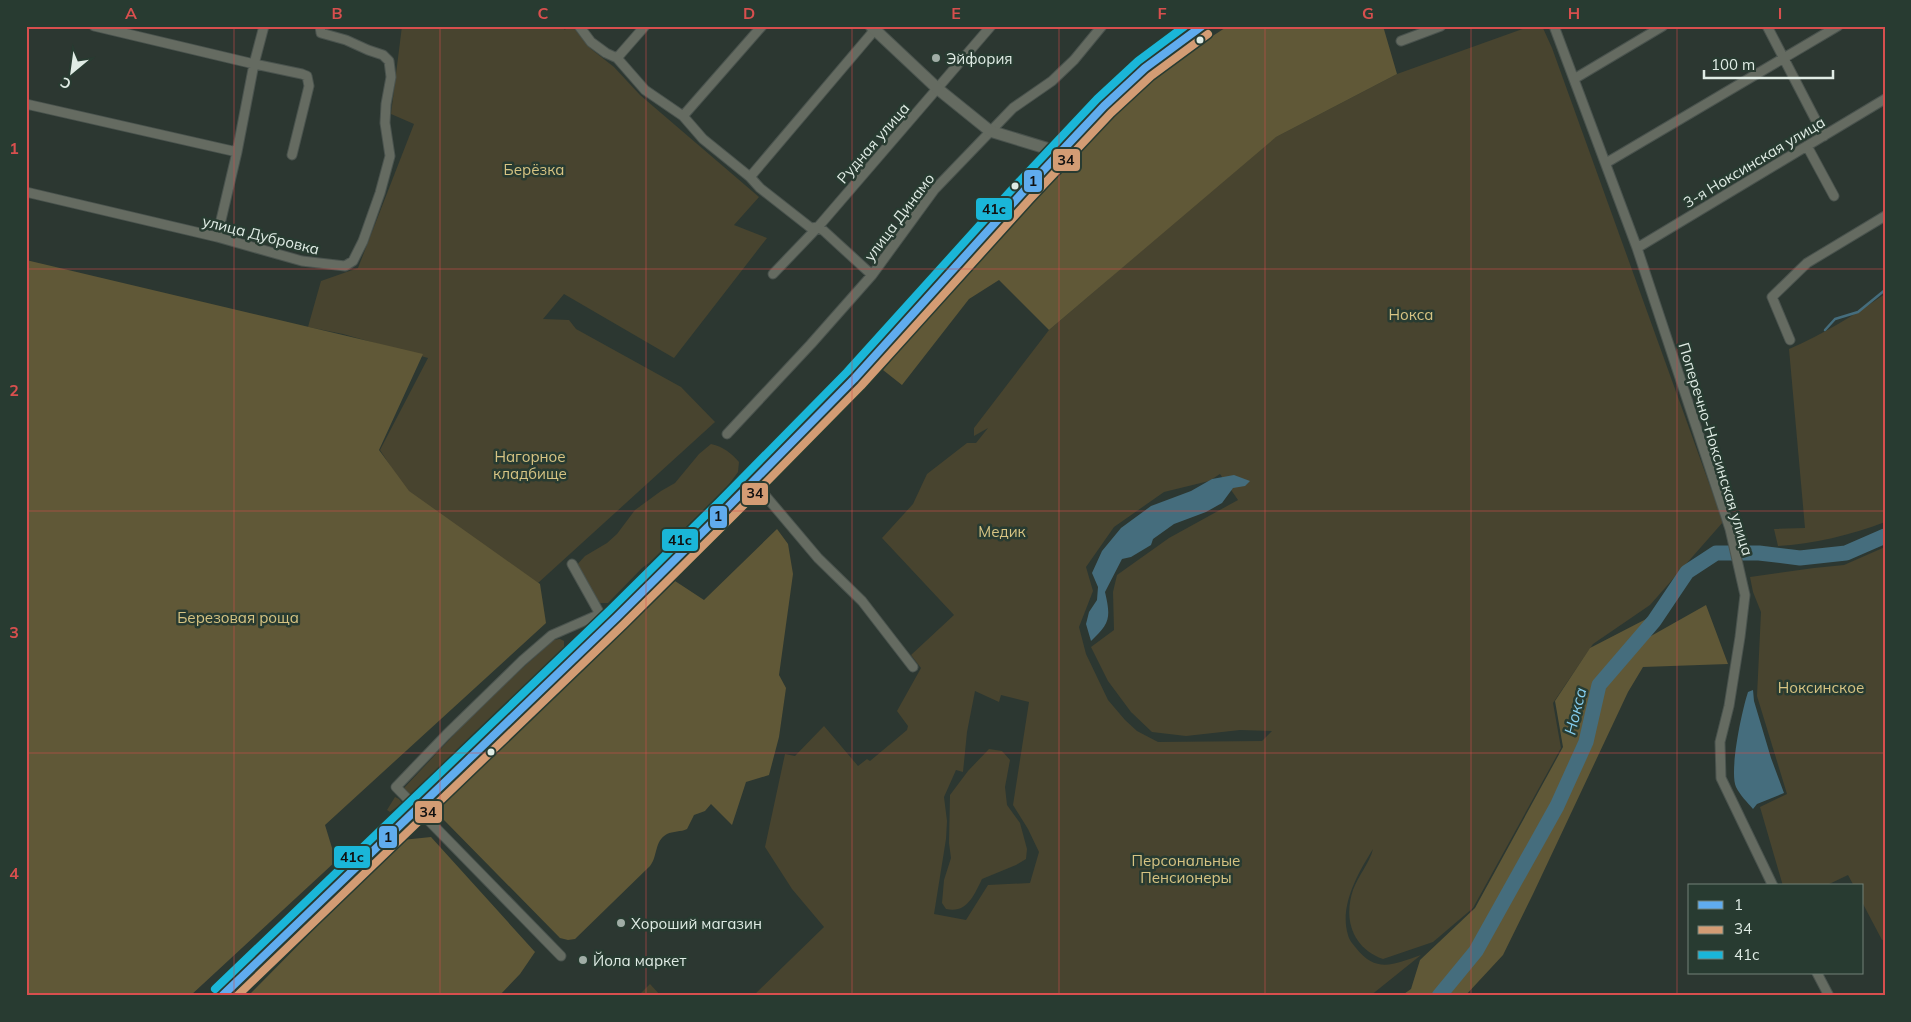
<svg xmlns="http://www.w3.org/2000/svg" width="1911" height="1022" font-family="Mulish,sans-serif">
<rect width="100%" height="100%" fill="#2c3731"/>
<path fill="#48442f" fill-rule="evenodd" d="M402,26h159l4,4 2,-4h5l19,23 23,18 26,28 119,102 -25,28 33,13 -93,120 -110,-64 -21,25 26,1 7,9 105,58 34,35 -177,161 -131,-91 -27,-42 48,-92 -85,-24 -35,-7 13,-46 37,-13 56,-144 -23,-10z
M1531,26h11l10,22 171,474 -73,83 -57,39 -40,59 8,45 -88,160 -40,34 -50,17c-30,-11 -40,-39 -30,-69 5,-14 17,-28 20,-41 -15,24 -34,57 -25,86 1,5 5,9 8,13 20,26 39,16 65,7l-51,41h-617l71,-69 -32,-38 -27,-42 20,-93 10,2 29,-30 34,40 9,-7 3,2 37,-31 1,-4 -11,-15 24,-43 -10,-13 43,-40 -72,-77 31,-34 14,-30 40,-31h9l12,-15 -14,8v-8l75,-98 55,-47 145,-132 148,-77zM1220,474l18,26 -69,38 -52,37 -4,17 1,38 -23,17 17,34 23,31 21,20 34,4 54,-6 32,1 -10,10 -104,1 -21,-11 -12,-11 -17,-20 -22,-46 -7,-27 14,-36 -7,-24 28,-40 50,-35 45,-11zM975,691l24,11 2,-7 28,7 -16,103 15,24 11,23 -9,31 -42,2 -22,35 -32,-6 12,-75 1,-18 -3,-24 12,-27 7,2 4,-40z
M1885,294v228c-34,13 -72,22 -107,24l-4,-17 31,-1 -16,-179c35,-15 65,-34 96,-55z
M711,444c13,3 20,9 28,18l-1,10 -11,15 -78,76 -7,5 -34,35h-16l-13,-17 -6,-12v-5l12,-13 22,-13 10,-9 18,-24 26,-19 14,-8 24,-29z
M1885,547v392l-3,1 -20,-38v-16h-8l-6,-11 -23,11h-42l-23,-79 27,-13 -30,-98 4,-84 -8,-20 -3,-15 64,-9 30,-3z
M560,639l4,2v7l-112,109 -43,38 -5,-7 62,-66 6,-9 82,-73z
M989,749l13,2 8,9 -5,27 2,18 13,18 7,26 -1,10 -10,6 -34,14c-8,16 -15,35 -36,30l-4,-6 2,-23 7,-22 -2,-15 1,-48 18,-24z
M395,797l4,2 3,4 -12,9 -3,-2z
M650,984l11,12h-23z"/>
<path fill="#605837" d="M1228,26h155l14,48 -121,63 -227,193 -50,-50 -30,19 -67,86 -19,-15 81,-97 74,-79 36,-41 68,-71z
M26,260l397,94 -44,96 30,41 131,93 6,39 -221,202 11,36 -146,135h-164z
M777,529l11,15 5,30 -14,101 7,13 -7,49 -10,38 -23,7 -14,43 -21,-21 -6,7 -11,4 -7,14c-6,3 -14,2 -20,5 -13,7 -9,22 -17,32l-75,73 -7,1 -8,-2 -117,-119 1,-16 231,-222 29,19z
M1706,605l22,59 -85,3 -15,25 -95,202 -30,61 -38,41h-98l7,-3 27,3 10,-7 9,-29 55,-52 88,-161 -8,-46 35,-53 60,-31 1,19z
M431,837l104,115 -15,22 -21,22h-251l154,-156z"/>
<path fill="#456d7d" d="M1234,475l16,6 -5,5 -12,2 -11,15 -16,9 -32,12 -21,15 -2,6 -20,12 -9,2 -17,33c6,26 5,31 -14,49l-5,-17 3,-12 8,-12 1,-13 -6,-14 10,-22 19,-23 30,-22 40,-15 21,-12z
M1753,690l1,11 17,57 13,35 -27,11 -4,5c-6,-7 -13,-14 -17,-22 -7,-16 6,-77 12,-95z"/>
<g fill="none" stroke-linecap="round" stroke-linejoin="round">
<path stroke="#456d7d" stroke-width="2.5" d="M1825,330l10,-11 23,-7 27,-22"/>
<path stroke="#456d7d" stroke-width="15" d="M1439,996l37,-45 81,-145 29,-64 13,-57 55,-64 33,-49 29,-19h43l41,5 46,-5 39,-17"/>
<defs>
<path id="minor" d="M94,26l160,38 48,10 5,2 2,10 -17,69
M579,26l12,16 15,11 11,5 28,32 38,26 20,23 47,38 10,11 51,40 7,-1 6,4 48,44
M1554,26l83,222 93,281 15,66 -5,42 -11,69 -9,36 1,36 52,108
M1767,26l57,110
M1401,41l40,-15
M617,58l28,-32
M1574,79l89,-53
M26,104l211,48
M683,116l79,-90
M1807,146l27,50
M1606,163l232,-137
M750,177l128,-151
M26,192l191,45 85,24 43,5 8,-5 10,-20 17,-48 10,-37 -5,-33 1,-19 5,-27 -2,-16 -6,-6 -15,-5 -22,-10 -25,-7 -1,-7
M217,237l20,-85 17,-88 10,-38
M1637,248l248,-149
M773,274l45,-47 173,-201
M1790,340l-18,-43 35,-34 78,-47
M727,434l84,-90 61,-69 62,-85 79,-82 39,-27 22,-21 28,-34
M753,481l65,77 44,43 51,66
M572,564l28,50
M561,956l-165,-169 50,-52 76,-74 30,-26 48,-21 17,3
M1817,973l12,23"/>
<path id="tertiary" d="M871,26l67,63 52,42 69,21"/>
<path id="primary" d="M222,996l167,-159 93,-92 135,-128 109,-108 128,-130 169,-187 81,-86 41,-38 57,-42"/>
</defs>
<use href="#minor" stroke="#4a534e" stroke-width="11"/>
<use href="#tertiary" stroke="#4a534e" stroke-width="13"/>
<use href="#primary" stroke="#4a534e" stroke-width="17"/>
<use href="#minor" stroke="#656b61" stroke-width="9"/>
<use href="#tertiary" stroke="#656b61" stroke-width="11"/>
<use href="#primary" stroke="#6d7467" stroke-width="15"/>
<defs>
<path id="bus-1" d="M222,996l395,-379 109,-108 128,-130 169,-187 81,-86 41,-38 57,-42"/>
<path id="bus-2" d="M237,996l387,-372 109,-108 128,-130 169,-187 81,-86 40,-37 57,-42"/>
<path id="bus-3" d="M215,989l395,-379 109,-108 128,-130 169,-187 81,-86 41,-38 47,-35"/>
</defs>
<use href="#bus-1" stroke="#283b31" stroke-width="11"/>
<use href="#bus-2" stroke="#283b31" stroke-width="11"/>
<use href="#bus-3" stroke="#283b31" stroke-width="11"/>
<use href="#bus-1" stroke="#60acee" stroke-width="8"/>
<use href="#bus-2" stroke="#d39c74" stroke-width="8"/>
<use href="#bus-3" stroke="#1ab6d8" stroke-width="8"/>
</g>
<path fill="none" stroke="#d84f4e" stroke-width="1" stroke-opacity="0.55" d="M234,26v970M440,26v970M646,26v970M852,26v970M1059,26v970M1265,26v970M1471,26v970M1677,26v970M26,269h1859M26,511h1859M26,753h1859"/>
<g fill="#e0ece5" stroke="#283b31" stroke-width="2">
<circle cx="1200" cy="40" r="4.5"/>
<circle cx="1015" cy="186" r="4.5"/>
<circle cx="491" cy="752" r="4.5"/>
</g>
<g fill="#a1ada6" stroke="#283b31" stroke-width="2">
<circle cx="936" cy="58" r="5"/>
<circle cx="621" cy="923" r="5"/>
<circle cx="583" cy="960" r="5"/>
</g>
<g text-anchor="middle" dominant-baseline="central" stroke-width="5" stroke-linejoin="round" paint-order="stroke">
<g font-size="15" fill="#e0ece5" stroke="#283b31" text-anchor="start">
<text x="946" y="58">Эйфория</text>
<text x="631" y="923">Хороший магазин</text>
<text x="593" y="960">Йола маркет</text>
</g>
<g font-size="15" fill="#e0ece5" stroke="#283b31">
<text transform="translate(873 143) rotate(-49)">Рудная улица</text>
<text transform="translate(1754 162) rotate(-31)">3-я Ноксинская улица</text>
<text transform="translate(899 217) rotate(-53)">улица Динамо</text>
<text transform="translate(261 235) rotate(14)">улица Дубровка</text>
<text transform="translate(1716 449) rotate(73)">Поперечно-Ноксинская улица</text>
</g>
<g font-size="15" fill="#d7c483" stroke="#283b31">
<text x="534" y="169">Берёзка</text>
<text x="1411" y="314">Нокса</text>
<text x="530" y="456">Нагорное<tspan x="530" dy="17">кладбище</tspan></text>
<text x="1002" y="531">Медик</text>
<text x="238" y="617">Березовая роща</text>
<text x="1821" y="687">Ноксинское</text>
<text x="1186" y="860">Персональные<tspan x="1186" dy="17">Пенсионеры</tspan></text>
</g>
<g font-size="16" font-style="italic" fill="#85ceef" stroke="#283b31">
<text transform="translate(1575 711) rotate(-76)">Нокса</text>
</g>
</g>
<g stroke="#283b31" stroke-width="2">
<rect x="1052" y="148" width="29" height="24" rx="5" fill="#d39c74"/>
<rect x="1023" y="169" width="20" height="24" rx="5" fill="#60acee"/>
<rect x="975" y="197" width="38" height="24" rx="5" fill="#1ab6d8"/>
<rect x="741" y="482" width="28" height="24" rx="5" fill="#d39c74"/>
<rect x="709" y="505" width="19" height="24" rx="5" fill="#60acee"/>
<rect x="661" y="528" width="38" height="24" rx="5" fill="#1ab6d8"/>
<rect x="414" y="800" width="29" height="24" rx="5" fill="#d39c74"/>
<rect x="378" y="825" width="20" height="24" rx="5" fill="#60acee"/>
<rect x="333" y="845" width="38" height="24" rx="5" fill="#1ab6d8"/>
</g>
<g font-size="14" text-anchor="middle" font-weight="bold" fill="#111">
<text x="1066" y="165">34</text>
<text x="1033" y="186">1</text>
<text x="994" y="214">41с</text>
<text x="755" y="498">34</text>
<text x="718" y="521">1</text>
<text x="680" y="545">41с</text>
<text x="428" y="817">34</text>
<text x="388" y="842">1</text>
<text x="352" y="862">41с</text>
</g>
<rect width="1911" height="1022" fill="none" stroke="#283b31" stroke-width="55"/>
<rect x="1688" y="884" width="175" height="90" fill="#283b31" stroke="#728279"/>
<rect x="1698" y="901" width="25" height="8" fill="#60acee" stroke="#728279"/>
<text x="1734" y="910" font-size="15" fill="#e0ece5">1</text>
<rect x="1698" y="926" width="25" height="8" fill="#d39c74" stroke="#728279"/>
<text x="1734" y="934" font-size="15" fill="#e0ece5">34</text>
<rect x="1698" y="951" width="25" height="8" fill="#1ab6d8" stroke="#728279"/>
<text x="1734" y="960" font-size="15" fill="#e0ece5">41с</text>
<g transform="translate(72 72) rotate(209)" stroke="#283b31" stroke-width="4" paint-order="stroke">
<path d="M0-4L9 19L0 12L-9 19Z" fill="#e0ece5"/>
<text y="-8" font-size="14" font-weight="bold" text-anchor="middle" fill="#e0ece5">С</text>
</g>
<path d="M1704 70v8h129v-8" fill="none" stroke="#e0ece5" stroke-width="2.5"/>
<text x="1711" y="70" font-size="15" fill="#e0ece5" stroke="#283b31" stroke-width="4" paint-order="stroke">100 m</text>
<rect x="28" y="28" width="1856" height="966" fill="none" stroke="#d84f4e" stroke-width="2"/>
<g font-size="16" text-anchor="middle" font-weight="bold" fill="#d84f4e">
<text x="131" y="19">A</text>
<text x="337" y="19">B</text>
<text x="543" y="19">C</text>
<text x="749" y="19">D</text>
<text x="956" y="19">E</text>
<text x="1162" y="19">F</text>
<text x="1368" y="19">G</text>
<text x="1574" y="19">H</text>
<text x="1780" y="19">I</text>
<text x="14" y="154">1</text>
<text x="14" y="396">2</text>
<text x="14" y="638">3</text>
<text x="14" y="879">4</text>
</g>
</svg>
